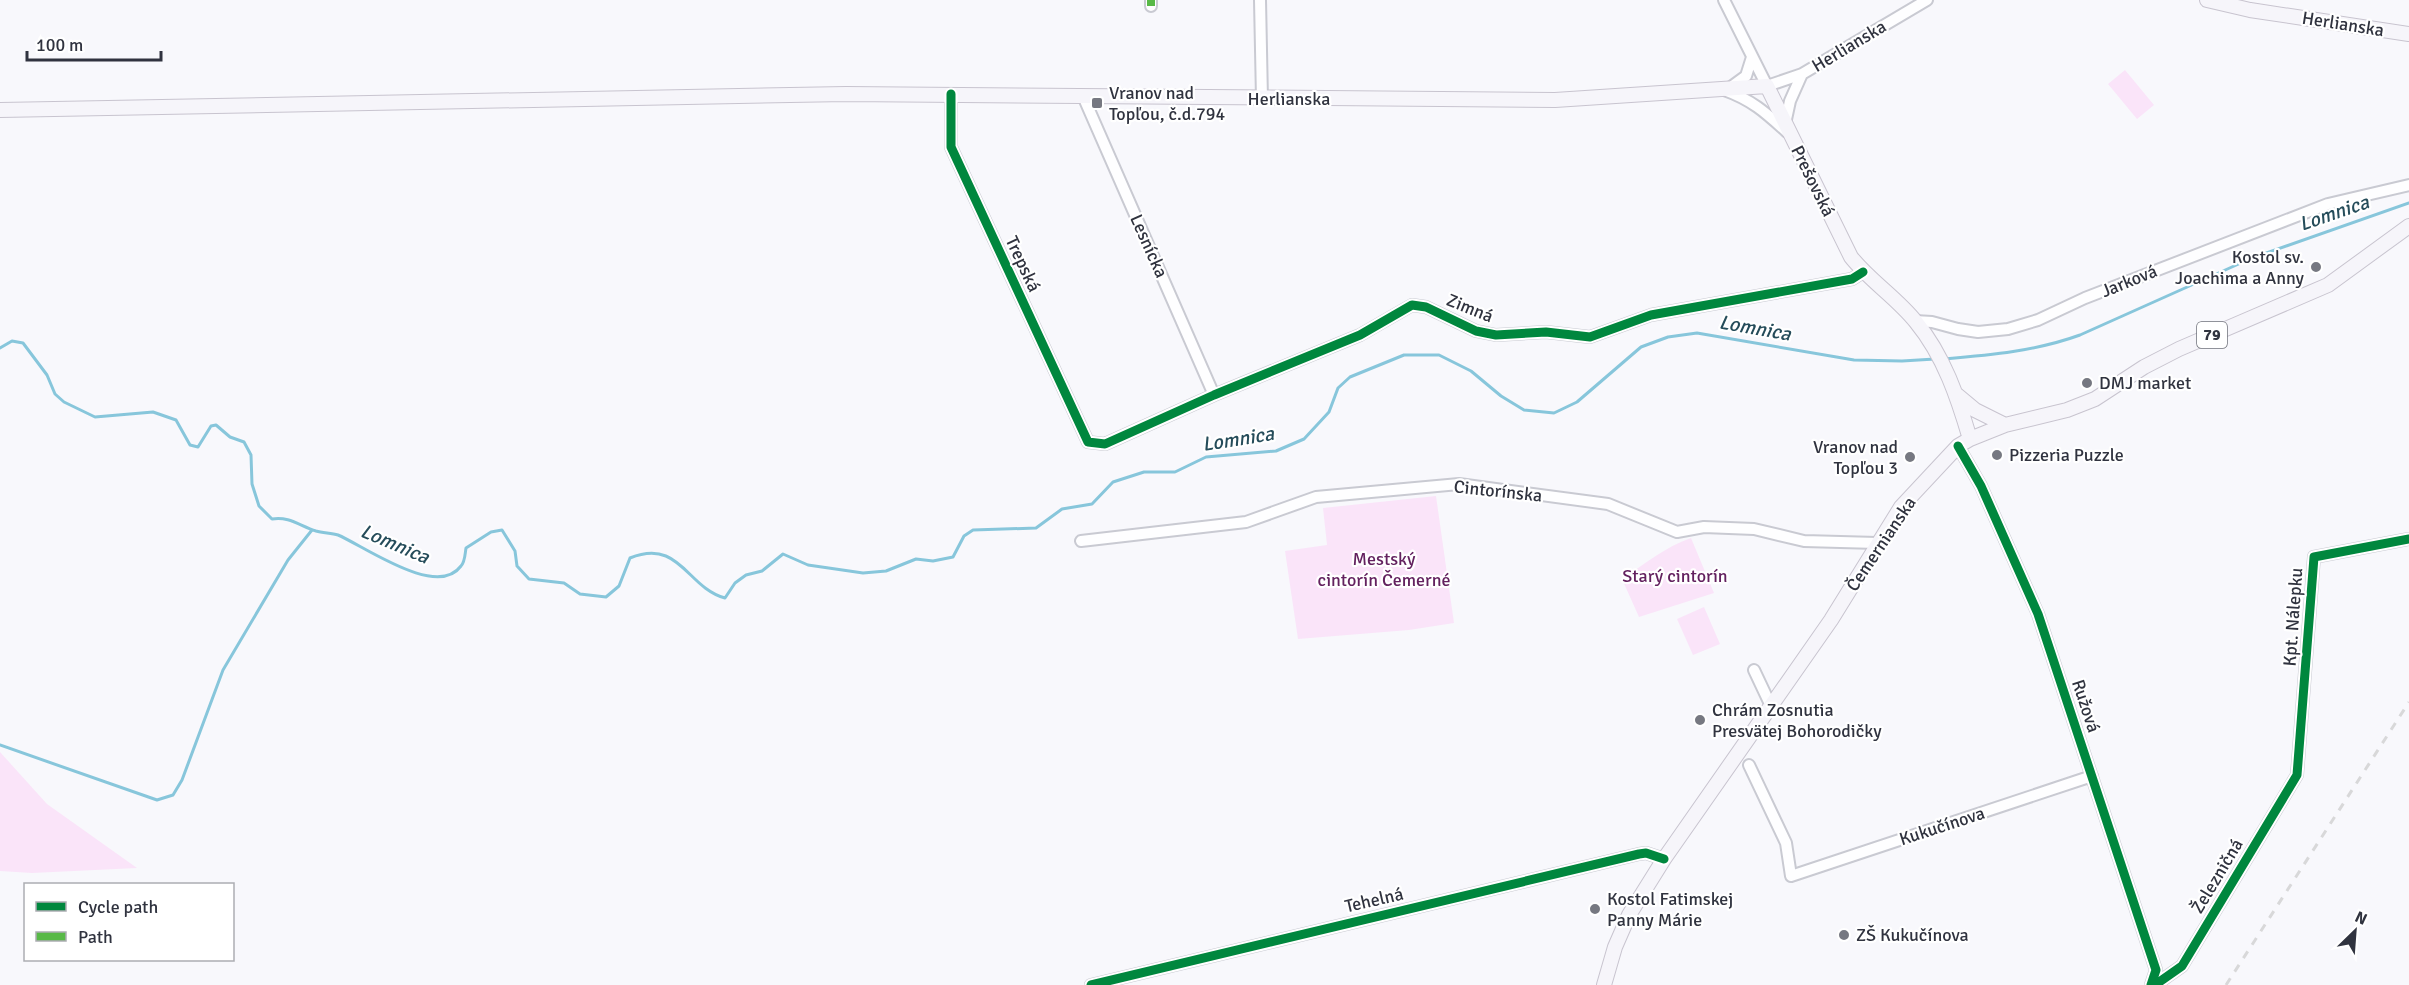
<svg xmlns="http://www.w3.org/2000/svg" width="2409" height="985" font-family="Signika,sans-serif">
<rect width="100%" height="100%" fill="#f8f8fc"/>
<path fill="#fae4f9" d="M2125,70l29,35 -17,14 -29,-35z
M1436,496l18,127 -45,7 -111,9 -13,-88 42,-6 -4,-37z
M1691,538l23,55 -75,24 -17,-38c23,-15 43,-32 69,-41z
M1704,607l16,37 -27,11 -16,-36z
M0,752l47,52 90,64 -105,5 -32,-2z"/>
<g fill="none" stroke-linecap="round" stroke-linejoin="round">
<path stroke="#87c6db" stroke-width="3" d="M0,348l12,-7 11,2 24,32 8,19 9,8 31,15 58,-5 23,8 14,25 8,2 13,-21 5,-1 14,12 14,5 7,13 1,29 7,22 13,13c17,-3 28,7 44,12 7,2 15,2 22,4 26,11 99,64 123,31 4,-4 4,-12 5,-18l25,-16 11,-2 13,21 2,15 12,13 35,4 16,11 26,3 13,-11 11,-28c50,-20 56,29 95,40l10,-15 11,-8 16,-4 21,-17 25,11 55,8 23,-2 30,-12 17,2 20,-4 11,-21 9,-6 63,-2 26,-19 30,-5 21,-22 31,-10h31l31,-15 70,-6 28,-12 25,-27 9,-24 12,-11 54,-22h35l32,16 30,25 23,14 30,3 23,-11 64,-55 27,-10 29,-4 157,27 48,1 33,-2
M1944,359c47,-4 92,-8 136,-24l172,-77 157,-55
M0,745l157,55 16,-5 9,-15 41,-110 65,-110 24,-30"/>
<defs>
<path id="minor" d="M1151,0v6
M1260,0l2,99
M1724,0l43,86 35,-12 125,-74
M1731,87l15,-11 6,-19
M1724,90c28,10 41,22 63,42
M951,94v53l137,295 17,2 109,-49 146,-60 52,-30 14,2 50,24 20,4 50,-3 44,5 61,-22 201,-36 11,-7
M1083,96l131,299
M1785,124l5,-23 12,-27
M1915,321l17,1 26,7 20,3 30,-3 30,-9 47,-22 243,-94 81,-19
M1958,446l23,40 57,128 118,356 -5,15
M1081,541l165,-19 70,-25 143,-13 149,20 69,28 27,-5 50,2 50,12 73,2
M1754,670l17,36
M1749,765l37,78 5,33 301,-100
M1091,985l548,-131 7,-1 18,6
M2155,985l27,-19 115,-191 17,-218 95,-18"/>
<path id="major" d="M2207,0l43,10 159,24
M0,110l846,-16 709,6 212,-14 84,171c19,24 46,41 65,65 28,34 42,76 54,117
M1957,395l18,15 30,15
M1604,985l11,-38 14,-32 35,-56 167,-239 70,-113 57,-61 12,-7 35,-14 62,-15 28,-11 49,-32 35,-18 149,-64 81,-59"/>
</defs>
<use href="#minor" stroke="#c9cad2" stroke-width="14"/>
<use href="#major" stroke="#c8c4cf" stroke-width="16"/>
<use href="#minor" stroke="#fefeff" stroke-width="10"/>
<use href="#major" stroke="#f6f5fa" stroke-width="14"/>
<path stroke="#d8d8d9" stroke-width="3" stroke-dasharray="8 8" stroke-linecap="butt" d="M2226,985l183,-283"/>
<path stroke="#58b947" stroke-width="8" stroke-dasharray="15 8" stroke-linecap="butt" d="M1151,0v6"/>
<defs>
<path id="cycleway" d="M951,94v53l137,295 17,2 109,-49 146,-60 52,-30 14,2 50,24 20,4 50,-3 44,5 61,-22 201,-36 11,-7
M1958,446l23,40 57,128 118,356 -5,15
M1091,985l548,-131 7,-1 18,6
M2155,985l27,-19 115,-191 17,-218 95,-18"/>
</defs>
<use href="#cycleway" stroke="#fff" stroke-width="13"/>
<use href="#cycleway" stroke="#00873e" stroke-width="9"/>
</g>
<g fill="#767881" stroke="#fff" stroke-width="2">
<rect x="1091" y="97" width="12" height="12" rx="3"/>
<circle cx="2316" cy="267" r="6"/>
<circle cx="2087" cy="383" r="6"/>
<circle cx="1997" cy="455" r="6"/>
<circle cx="1910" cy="457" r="6"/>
<circle cx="1700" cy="720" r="6"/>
<circle cx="1595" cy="909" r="6"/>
<circle cx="1844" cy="935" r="6"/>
</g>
<g text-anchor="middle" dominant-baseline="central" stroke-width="4.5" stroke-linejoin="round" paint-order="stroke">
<rect fill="#fff" stroke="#6e7079" stroke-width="1.5" x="2197" y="322" width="30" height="26" rx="4.5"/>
<g font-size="16" font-weight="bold" fill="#30333f">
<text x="2212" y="335">79</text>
</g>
<g font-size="18" fill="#30333f" stroke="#fff">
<text transform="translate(2343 24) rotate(9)">Herlianska</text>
<text transform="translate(1849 46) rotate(-31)">Herlianska</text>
<text x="1289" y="99">Herlianska</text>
<text transform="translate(1813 181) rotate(64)">Prešovská</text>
<text transform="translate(1149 246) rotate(66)">Lesnícka</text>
<text transform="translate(1023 264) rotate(65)">Trepská</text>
<text transform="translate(2129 281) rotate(-22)">Jarková</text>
<text transform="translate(1470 308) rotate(22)">Zimná</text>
<text transform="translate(1498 491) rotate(6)">Cintorínska</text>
<text transform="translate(1881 544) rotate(-56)">Čemernianska</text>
<text transform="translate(2293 617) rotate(-86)">Kpt. Nálepku</text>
<text transform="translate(2086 706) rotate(72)">Ružová</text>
<text transform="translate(1942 826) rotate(-18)">Kukučínova</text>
<text transform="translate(2217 876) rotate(-59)">Železničná</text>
<text transform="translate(1374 900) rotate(-13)">Tehelná</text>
</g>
<g font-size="18" fill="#30333f" stroke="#fff" text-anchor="start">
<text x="1109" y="93">Vranov nad<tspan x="1109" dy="21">Topľou, č.d.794</tspan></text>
<text x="2304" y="257" text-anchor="end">Kostol sv.<tspan x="2304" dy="21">Joachima a Anny</tspan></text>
<text x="2099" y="383">DMJ market</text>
<text x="1898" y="447" text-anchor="end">Vranov nad<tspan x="1898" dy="21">Topľou 3</tspan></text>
<text x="2009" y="455">Pizzeria Puzzle</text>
<text x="1712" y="710">Chrám Zosnutia<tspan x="1712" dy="21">Presvätej Bohorodičky</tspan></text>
<text x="1607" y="899">Kostol Fatimskej<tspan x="1607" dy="21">Panny Márie</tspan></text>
<text x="1856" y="935">ZŠ Kukučínova</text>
</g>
<g font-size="18" fill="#63215f" stroke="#fff">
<text x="1384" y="559">Mestský<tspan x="1384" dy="21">cintorín Čemerné</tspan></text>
<text x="1675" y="576">Starý cintorín</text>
</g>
<g font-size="20" font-style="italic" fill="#254c5a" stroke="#fff">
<text transform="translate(2334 213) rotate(-19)">Lomnica</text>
<text transform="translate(1755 328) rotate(10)">Lomnica</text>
<text transform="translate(1238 439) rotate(-9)">Lomnica</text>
<text transform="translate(395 544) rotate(23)">Lomnica</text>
</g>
</g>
<rect x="24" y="883" width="210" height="78" fill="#ffffff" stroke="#acadb2" stroke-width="1.5"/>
<rect x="36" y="902" width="30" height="9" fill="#00873e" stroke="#acadb2" stroke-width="1.5"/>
<text x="78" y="913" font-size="18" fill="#30333f">Cycle path</text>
<rect x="36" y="932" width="30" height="9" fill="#58b947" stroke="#acadb2" stroke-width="1.5"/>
<text x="78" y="943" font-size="18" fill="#30333f">Path</text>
<g transform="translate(2355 931) rotate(25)" stroke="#ffffff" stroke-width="4.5" paint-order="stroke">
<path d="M0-4.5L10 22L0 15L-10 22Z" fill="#30333f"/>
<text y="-9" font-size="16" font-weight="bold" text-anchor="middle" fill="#30333f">N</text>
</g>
<path d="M27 51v9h134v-9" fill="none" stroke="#30333f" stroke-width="3"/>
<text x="36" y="51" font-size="18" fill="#30333f" stroke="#ffffff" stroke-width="4.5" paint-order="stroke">100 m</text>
</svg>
